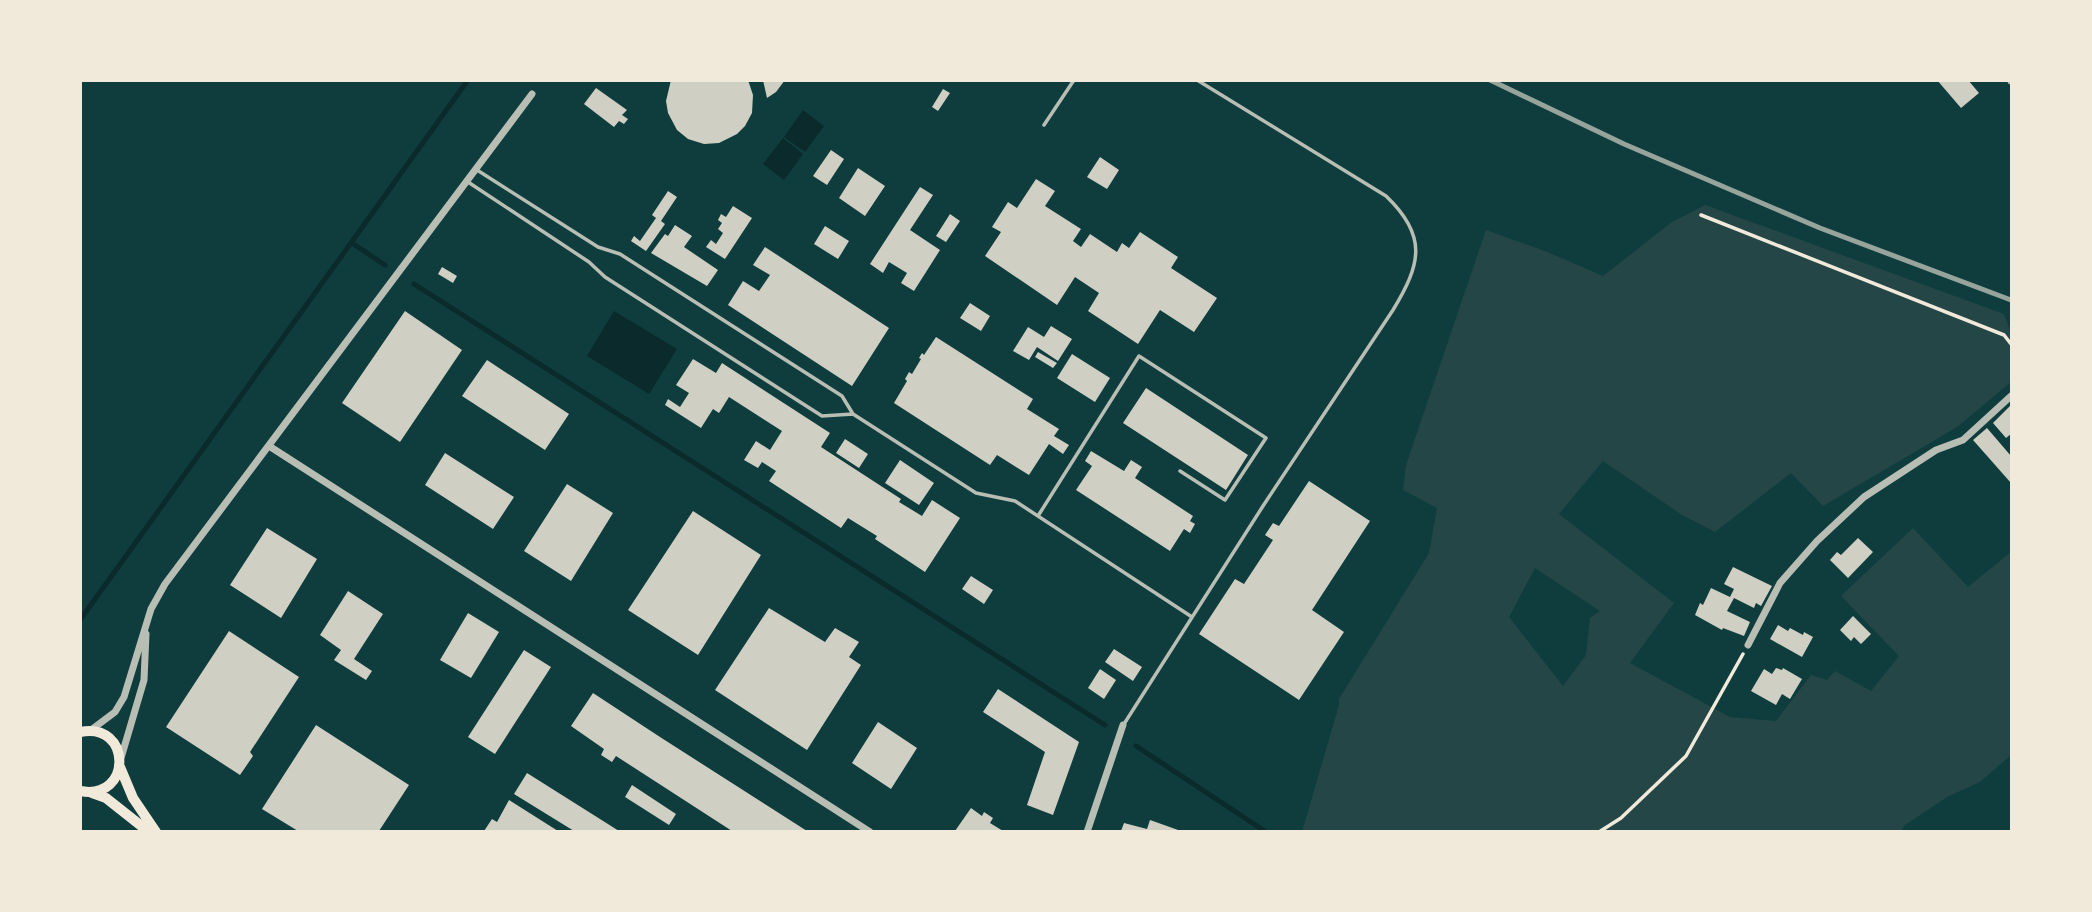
<svg xmlns="http://www.w3.org/2000/svg" width="2092" height="912" font-family="'Alegreya Sans',sans-serif">
<rect width="100%" height="100%" fill="#0f3d3e"/>
<path fill="#244646" fill-rule="evenodd" d="M1705,205l299,109 7,19v49l-54,45 -134,79 -32,-33 -76,59 -33,-17 -79,-54 -44,53 115,89 -44,60 100,54 46,4 35,-46 16,5 8,-9 36,20 28,-35 -58,-60 72,-68 55,59 43,-35v203l-31,27 -33,15 -42,28 -4,6 -599,1 37,-127v-6l90,-146 8,-45 -34,-18 3,-25 80,-235 59,21 58,25 69,-54zM1535,568l65,43 -10,7 -4,37 -23,31 -54,-69z"/>
<path fill="#0a2a2b" d="M803,110l21,16 -19,26 -21,-15z
M783,138l20,16 -19,26 -21,-16z
M614,311l63,38 -28,45 -62,-38z"/>
<g fill="none" stroke-linecap="round" stroke-linejoin="round">
<path stroke="#0a2a2b" stroke-width="5" d="M352,243l33,22
M414,284l691,441
M80,620l388,-540
M1136,746l130,86"/>
</g>
<path fill="#cfcfc3" d="M671,80h77l5,15 -1,18 -7,13 -8,8 -18,9 -15,1 -16,-5 -11,-9 -9,-17 -2,-12z
M763,80h22l-9,12 -9,6z
M1937,80h31l11,13 -18,15z
M596,88l31,22 -5,5 6,4 -4,5 -5,-3 -5,6 -30,-23z
M943,89l7,4 -12,18 -6,-4z
M831,150l13,9 -17,26 -14,-9z
M1100,157l19,13 -12,19 -20,-12z
M858,168l27,18 -20,30 -26,-18z
M1036,179l19,12 -10,15 36,23 -8,12 8,6 9,-13 27,18 5,-9 7,5 11,-16 38,25 -7,11 46,30 -23,34 -34,-22 -22,34 -50,-33 11,-18 -24,-16 -18,28 -72,-49 16,-24 -9,-5 16,-25 9,6z
M920,187l13,8 -23,35 30,20 -26,41 -13,-8 6,-10 -18,-11 -6,11 -13,-9z
M668,191l9,6 -16,24 4,3 -19,27 -15,-10 3,-5 6,5 16,-23 -4,-3z
M733,206l19,12 -27,41 -19,-12 5,-7 5,4 7,-11 -5,-4 4,-6 -4,-3 3,-6 5,3z
M950,214l10,7 -14,21 -10,-6z
M675,225l17,11 -8,11 34,23 -11,16 -56,-33 14,-19 3,2z
M825,226l24,15 -11,18 -24,-15z
M765,247l124,81 -37,58 -124,-81 15,-24 16,10 11,-16 -17,-10z
M442,267l15,9 -4,7 -15,-9z
M970,303l20,13 -9,15 -21,-13z
M405,311l57,39 -62,92 -58,-39z
M1051,326l21,13 -14,22 -21,-14 -8,13 -16,-9 15,-24 16,10z
M936,337l97,62 -6,10 32,20 -5,7 15,9 -6,9 -14,-10 -20,31 -32,-20 -7,10 -96,-62 13,-22 -2,-2 4,-7 3,2 9,-15 -2,-1 3,-5 2,2z
M1038,352l19,11 -4,5 -18,-11z
M1072,354l38,24 -15,24 -38,-24z
M693,359l23,14 6,-10 108,70 -9,14 80,52 -2,3 23,14 10,-16 28,18 -35,54 -50,-33 2,-3 -29,-18 -7,10 -72,-47 7,-10 -14,-9 -4,6 -14,-8 12,-19 14,9 12,-19 -53,-34 -10,16 -6,-4 -12,19 -36,-23 3,-6 12,8 9,-14 -13,-8z
M487,360l82,54 -24,36 -83,-54z
M1146,388l102,67 -22,35 -103,-67z
M2011,405v29l-5,4 -13,-15z
M1987,428l24,28v27l-38,-43z
M845,439l23,15 -9,14 -23,-15z
M1091,451l33,20 7,-11 11,7 -7,11 58,38 -3,5 5,3 -5,9 -6,-4 -14,22 -94,-61 16,-24 -7,-5z
M445,453l69,44 -21,32 -68,-44z
M900,460l34,23 -15,22 -34,-22z
M1309,481l61,40 -58,89 32,22 -45,68 -100,-66 36,-55 9,5 29,-44 -8,-5 8,-12 6,3z
M567,484l46,29 -42,68 -47,-30z
M693,511l68,44 -63,100 -70,-45z
M267,528l50,31 -36,59 -51,-33z
M1858,538l15,14 -25,26 -18,-18 7,-8 4,3z
M1733,567l39,19 -11,20 -5,-3 -2,5 -20,-10 -7,13 23,11 -6,14 -21,-8 -1,2 -27,-15 5,-12 3,2 8,-17 19,9 4,-8 -10,-5z
M971,576l22,14 -9,14 -22,-15z
M348,591l35,23 -29,45 18,12 -6,9 -32,-20 7,-10 -21,-15z
M769,608l56,34 10,-14 24,14 -10,15 12,8 -54,85 -92,-60z
M468,613l31,19 -28,46 -31,-18z
M1853,616l18,18 -10,10 -7,-7 -3,4 -11,-11z
M1778,625l10,6 2,-3 13,7 1,-3 9,5 -11,20 -32,-18z
M229,631l70,46 -49,75 3,4 -13,19 -74,-48z
M1114,649l28,18 -9,14 -28,-19z
M524,650l27,17 -56,87 -27,-17z
M1776,668l6,2 1,-2 19,11 -12,20 -8,-5 -6,11 -25,-14 13,-22 8,5z
M1100,669l16,11 -12,19 -16,-11z
M998,689l81,53 -26,73 -26,-10 18,-53 -62,-40z
M593,693l67,44 147,94h-75l-116,-75 -4,6 -11,-7 3,-6 -33,-23z
M878,722l39,26 -26,41 -39,-26z
M316,725l93,60 -30,46h-81l-36,-22z
M527,773l92,58h-45l-60,-37z
M632,785l44,29 -7,11 -44,-28z
M509,800l49,31h-74l8,-12 5,3z
M971,808l11,8 2,-4 9,6 -3,5 13,8h-48z
M1150,820l31,11h-60l3,-8 23,6z"/>
<g fill="none" stroke-linecap="round" stroke-linejoin="round">
<path stroke="#f1e9da" stroke-width="3.5" d="M1701,215l303,120 7,9
M1599,832l22,-14 65,-62 57,-102"/>
<path stroke="#b8beb3" stroke-width="3.5" d="M1044,125l30,-45
M477,170l121,77 22,7 222,142 11,18 123,79 39,8 177,116
M468,182l121,80 16,15 217,139 31,-2
M1038,516l101,-160 127,82 -41,62 -45,-29
M1124,724l139,-218 130,-196c28,-46 35,-74 -7,-114l-189,-116"/>
<path stroke="#b8beb3" stroke-width="7" d="M2011,80v1
M269,446l601,386
M1748,645l32,-62 37,-42 47,-44 72,-47 27,-10 48,-44
M91,730l24,-18 9,-15 27,-88 14,-25 367,-490
M121,758l23,-78 2,-46
M1087,832l36,-107"/>
<path stroke="#f1e9da" stroke-width="10" d="M80,732c52,-11 53,69 0,59
M120,767l13,31 23,34
M92,793l14,5 43,34"/>
<path stroke="#97a49c" stroke-width="5" d="M1490,80l134,64 196,84 191,72"/>
</g>
<rect width="2092" height="912" fill="none" stroke="#f1e9da" stroke-width="164"/>
</svg>
